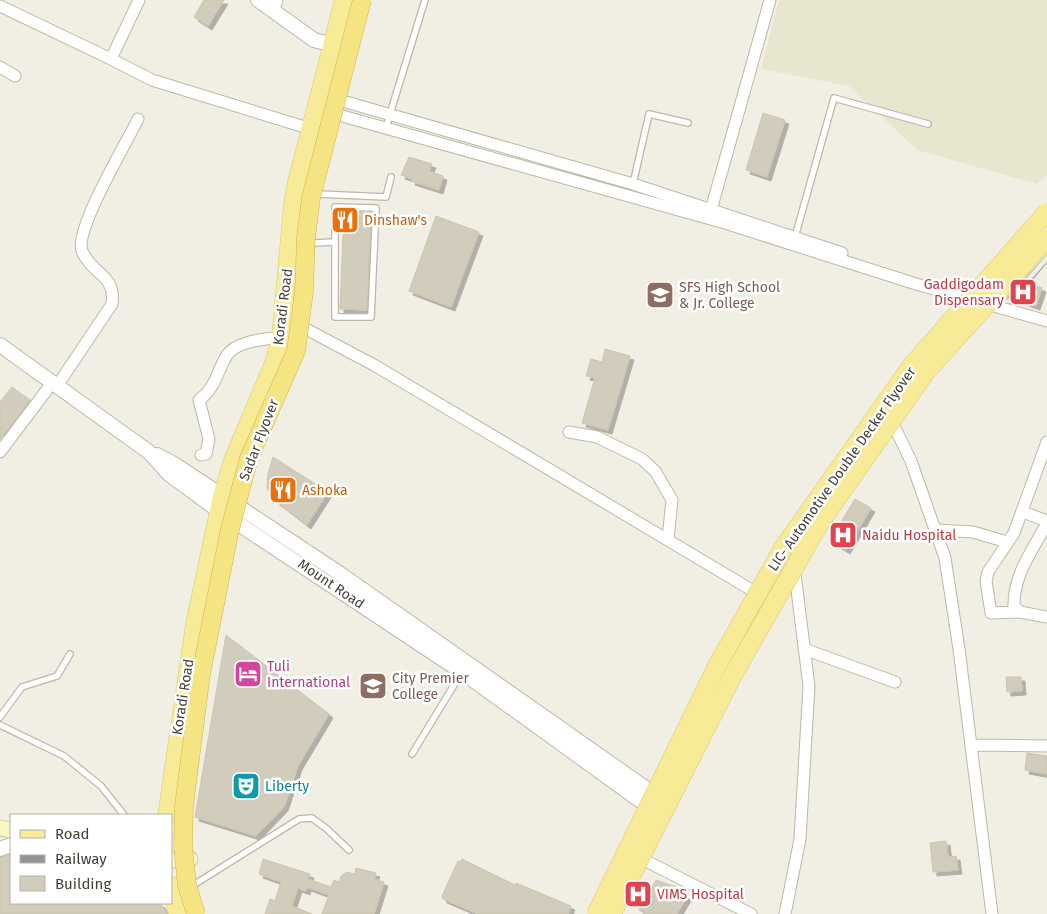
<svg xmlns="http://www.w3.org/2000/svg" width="1047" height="914" font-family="'Fira Sans',sans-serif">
<defs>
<filter id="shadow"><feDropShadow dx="4" dy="4" stdDeviation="0" flood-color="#0004"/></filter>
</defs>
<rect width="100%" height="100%" fill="#f1efe4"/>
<path fill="#e9e6cf" d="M779,0h268v175l-10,9 -120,-34 -68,-64 -88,-17z"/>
<path fill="#d1ccbb" stroke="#ccc5ae" filter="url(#shadow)" d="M204,0h20l-16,26 -14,-9z
M763,113l22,7 -18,57 -21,-7z
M409,157l23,7 -3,7 14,5 -4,14 -28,-9 1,-2 -11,-4z
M344,212l27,1 -4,97 -27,-1z
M436,216l43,16 -28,75 -42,-16z
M1047,254l-23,27 18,7 -6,18 -25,-9 -7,4z
M605,349l25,7 -22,74 -26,-7 13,-45 -9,-2 5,-17 11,3z
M12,387l18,13 -30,40v-38z
M273,457l55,35 -21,33 -31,-24 -9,-13 1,-14z
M855,499l16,9 -25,42 -16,-10z
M226,635l103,79 -31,52 -14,41 -28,29 -61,-19z
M1006,677h15l1,14 -15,1z
M1027,753l20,3v18l-22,-4z
M946,841l2,16 8,-1 2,14 -25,2 -3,-29z
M11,854v49h149l7,11h-167v-56z
M263,859l47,15 -2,5 23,8 3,-7 5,2 2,-6 6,-4 8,2 1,-6 20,5 -2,6 10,3 -10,32h-52l7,-19 -22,-8 -1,4 -8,-3 -6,18 20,8h-47l5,-15 5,2 6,-19 -22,-8z
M462,859l53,26 1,-2 55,23 -3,8h-90l-35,-15 -1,-3 16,-35 2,1z
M656,880l23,8 8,9 -10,17h-31l-7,-4z"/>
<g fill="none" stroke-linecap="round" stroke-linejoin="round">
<defs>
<path id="service" d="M386,127l39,-127
M633,184l16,-70 39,9
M318,194l68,3 5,-20
M335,207l41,1 -5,109h-36z
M795,237l39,-139 94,26
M313,243l22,-1
M0,717l22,-30 35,-11 13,-22
M0,725l64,31 37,30 23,29
M412,754l50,-82
M195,884l104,-65 13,-1 15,11 22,21"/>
<path id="minor" d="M139,0l-28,59 41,21 159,49
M0,6l111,53
M273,11l4,-11
M0,67l15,9
M332,98l301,86 209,69
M328,112l397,111 191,61 131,37
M709,217l61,-217
M306,329l68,36 381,227
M57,386l55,-82c4,-30 -20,-29 -30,-53 -8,-21 45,-109 56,-132
M887,417l6,7 18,37 34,97 14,91 33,265
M569,432l28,5 45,22 13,12 17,29 -4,39
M0,452l52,-69
M201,455l5,-1 3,-15 -10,-39c17,-12 18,-29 28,-45 9,-14 40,-16 54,-18
M1023,512l24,9
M1047,523c-14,26 -34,53 -33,83l6,6 27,5
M937,530l36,2 34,10
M1020,612l-29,1 -5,-32 2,-9 26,-39 33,-91
M804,649l91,33
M971,745l76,1
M646,861l105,53
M785,914l15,-75 9,-153 -14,-112"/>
<path id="tertiary" d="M258,0l56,40 19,5
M0,345l149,107 20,22 50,37 243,161 194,140
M157,455l17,9 165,109 322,226
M0,849l11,-4"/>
<path id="secondary" d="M0,828l11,2
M171,860l19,-1"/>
<path id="primary" d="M167,815l28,-191 27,-127 11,-37 41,-97 7,-26 12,-133 4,-22 47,-182
M171,886l7,28"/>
</defs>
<use href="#service" stroke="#bbb8a8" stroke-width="8"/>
<use href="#minor" stroke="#bbb8a8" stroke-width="13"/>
<use href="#tertiary" stroke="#bbb8a8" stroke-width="16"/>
<use href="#secondary" stroke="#cec897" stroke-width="17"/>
<use href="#primary" stroke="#daca69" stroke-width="19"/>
<use href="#service" stroke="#fff" stroke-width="5.5"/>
<use href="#minor" stroke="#fff" stroke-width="11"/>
<use href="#tertiary" stroke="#fff" stroke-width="14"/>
<use href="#secondary" stroke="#faf6c5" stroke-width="15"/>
<use href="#primary" stroke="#f7eb97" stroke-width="18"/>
<defs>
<path id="rail" d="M599,914c68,-141 134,-283 220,-414 48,-74 102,-144 160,-210 22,-25 46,-49 68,-74"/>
</defs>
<use href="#rail" stroke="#939393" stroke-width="5"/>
<use href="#rail" stroke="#fff" stroke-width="3" stroke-dasharray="9" stroke-linecap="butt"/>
<defs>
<path id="primary-bridge" d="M596,914l121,-248 66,-118 129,-183 135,-153
M612,914l120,-237 89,-156 105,-149 121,-134"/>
<path id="trunk-bridge" d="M196,914l-9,-29 -4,-38 1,-41 17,-132 29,-145 19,-71 47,-107 8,-59 2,-55 5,-39 51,-198"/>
</defs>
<use href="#primary-bridge" stroke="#daca69" stroke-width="19" stroke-linecap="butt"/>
<use href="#trunk-bridge" stroke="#d1b33e" stroke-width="19" stroke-linecap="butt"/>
<use href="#primary-bridge" stroke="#f7eb97" stroke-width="18"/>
<use href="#trunk-bridge" stroke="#f5e482" stroke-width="18"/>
</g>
<defs>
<symbol id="restaurant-square" viewBox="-11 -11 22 22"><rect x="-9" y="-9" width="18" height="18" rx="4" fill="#e8710a" stroke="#fff"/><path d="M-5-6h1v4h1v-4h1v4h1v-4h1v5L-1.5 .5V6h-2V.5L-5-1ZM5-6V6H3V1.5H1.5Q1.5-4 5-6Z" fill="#fff"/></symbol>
<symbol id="hospital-square" viewBox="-11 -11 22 22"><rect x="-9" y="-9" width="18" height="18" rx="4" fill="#e0444e" stroke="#fff"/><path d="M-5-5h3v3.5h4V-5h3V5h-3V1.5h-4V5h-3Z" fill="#fff"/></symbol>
<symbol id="school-square" viewBox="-11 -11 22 22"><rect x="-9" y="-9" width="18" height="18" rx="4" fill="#8d6e63" stroke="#fff"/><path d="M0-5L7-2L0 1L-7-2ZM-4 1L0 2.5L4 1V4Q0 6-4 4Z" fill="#fff"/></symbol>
<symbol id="hotel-square" viewBox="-11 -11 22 22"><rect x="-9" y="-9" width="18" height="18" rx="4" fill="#d1479c" stroke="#fff"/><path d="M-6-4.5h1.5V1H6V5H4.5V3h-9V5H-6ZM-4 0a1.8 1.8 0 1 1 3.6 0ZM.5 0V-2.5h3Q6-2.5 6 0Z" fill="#fff"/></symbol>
<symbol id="university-square" viewBox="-11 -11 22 22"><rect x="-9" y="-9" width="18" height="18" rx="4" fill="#8d6e63" stroke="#fff"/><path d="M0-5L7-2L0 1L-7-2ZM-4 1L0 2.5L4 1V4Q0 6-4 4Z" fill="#fff"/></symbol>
<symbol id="theatre-square" viewBox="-11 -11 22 22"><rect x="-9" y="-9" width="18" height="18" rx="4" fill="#0f9aa8" stroke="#fff"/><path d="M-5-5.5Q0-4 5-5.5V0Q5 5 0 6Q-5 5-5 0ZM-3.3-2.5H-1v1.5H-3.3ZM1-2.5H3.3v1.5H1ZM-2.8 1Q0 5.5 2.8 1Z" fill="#fff"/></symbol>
</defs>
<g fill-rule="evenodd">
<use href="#restaurant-square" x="329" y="204" width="32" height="32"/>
<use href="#hospital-square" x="1007" y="276" width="32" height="32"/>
<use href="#school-square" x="644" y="279" width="32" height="32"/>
<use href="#restaurant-square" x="267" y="474" width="32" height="32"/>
<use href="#hospital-square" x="827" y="519" width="32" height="32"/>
<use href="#hotel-square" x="232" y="658" width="32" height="32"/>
<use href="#university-square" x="357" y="670" width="32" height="32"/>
<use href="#theatre-square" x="230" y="770" width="32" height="32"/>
<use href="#hospital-square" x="622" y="878" width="32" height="32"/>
</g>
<g text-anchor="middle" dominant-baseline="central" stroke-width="5" stroke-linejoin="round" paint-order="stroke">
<g font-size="14" fill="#c56008" stroke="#fff" text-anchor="start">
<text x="364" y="220">Dinshaw's</text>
<text x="302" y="490">Ashoka</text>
</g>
<g font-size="14" fill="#be3a42" stroke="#fff" text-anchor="start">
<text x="1004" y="284" text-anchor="end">Gaddigodam<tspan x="1004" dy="16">Dispensary</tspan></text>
<text x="862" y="535">Naidu Hospital</text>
<text x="657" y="894">VIMS Hospital</text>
</g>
<g font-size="14" fill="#785e54" stroke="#fff" text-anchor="start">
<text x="679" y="287">SFS High School<tspan x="679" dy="16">&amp; Jr. College</tspan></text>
<text x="392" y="678">City Premier<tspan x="392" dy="16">College</tspan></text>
</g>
<g font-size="14" fill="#423f35" stroke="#fff">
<text transform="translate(283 307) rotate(-83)">Koradi Road</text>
<text transform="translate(259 440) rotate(-69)">Sadar Flyover</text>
<text transform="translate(842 469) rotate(-55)">LIC- Automotive Double Decker Flyover</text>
<text transform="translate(331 584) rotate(34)">Mount Road</text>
<text transform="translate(183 697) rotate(-81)">Koradi Road</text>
</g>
<g font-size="14" fill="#b23c85" stroke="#fff" text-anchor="start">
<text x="267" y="666">Tuli<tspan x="267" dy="16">International</tspan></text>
</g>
<g font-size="14" fill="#0d838f" stroke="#fff" text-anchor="start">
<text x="265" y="786">Liberty</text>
</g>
</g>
<rect x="10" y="814" width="162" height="90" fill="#ffffff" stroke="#b3b2ae"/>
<rect x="20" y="830" width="25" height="8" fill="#f7eb97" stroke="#b3b2ae"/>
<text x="55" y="839" font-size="15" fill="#423f35">Road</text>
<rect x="20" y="855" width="25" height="8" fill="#939393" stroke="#b3b2ae"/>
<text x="55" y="864" font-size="15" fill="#423f35">Railway</text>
<rect x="20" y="876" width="25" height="15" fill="#d1ccbb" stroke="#b3b2ae"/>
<text x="55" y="889" font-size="15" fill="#423f35">Building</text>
</svg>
